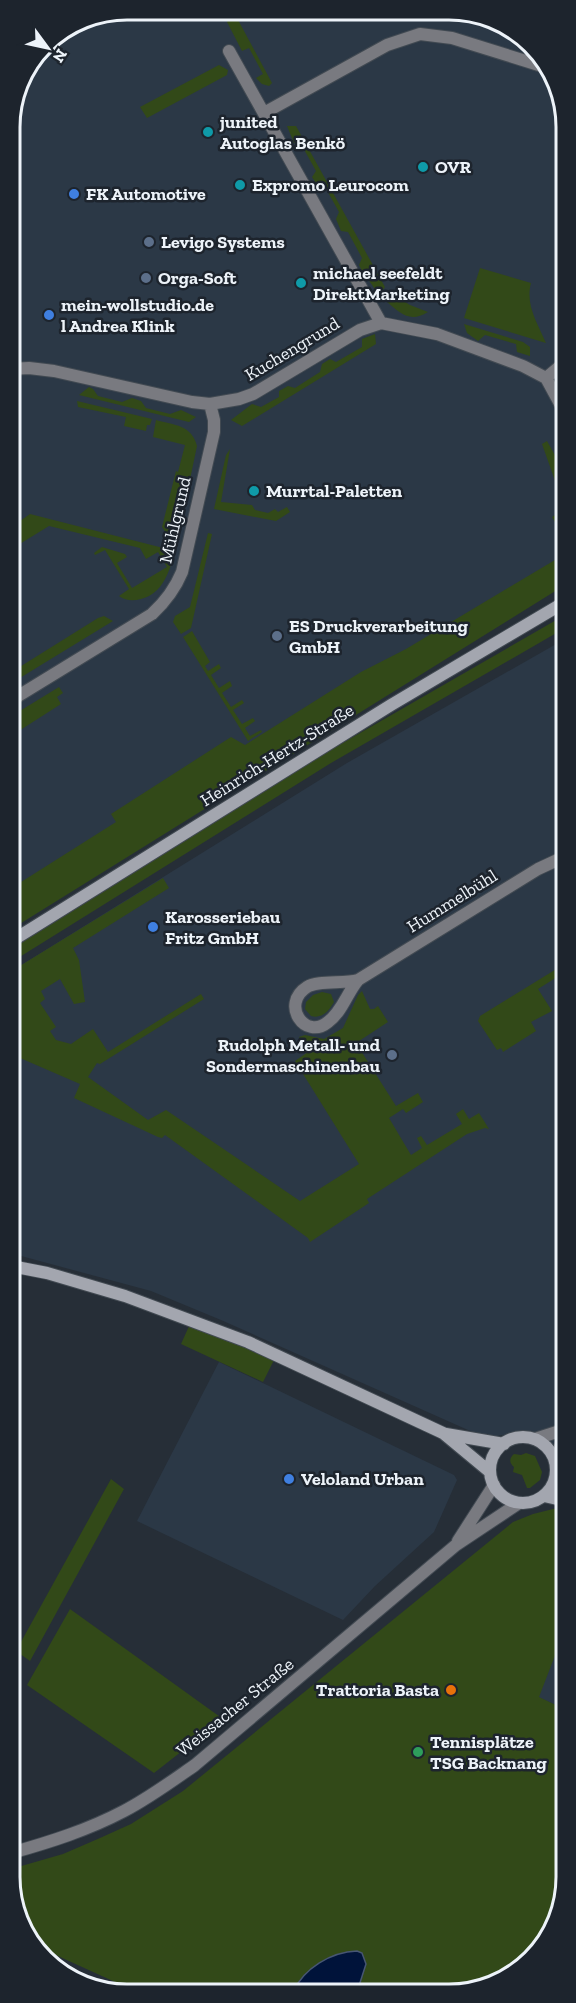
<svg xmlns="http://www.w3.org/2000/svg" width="576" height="2003" font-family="'Zilla Slab',serif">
<rect width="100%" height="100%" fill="#262e37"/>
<path fill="#2b3846" d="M127,9l345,2 61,33 32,60v461l-555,347 -1,-792 9,-39 26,-38 38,-25z
M565,639l1,826 -4,-12 -26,-17 -27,-2 -23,4 -265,-118 -70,-29 -141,-38v-198l3,-6 -3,-8v-69l337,-209z
M219,1362l235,113 3,5 -23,52 -59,54 -32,34 -206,-99z
M566,1627l1,64 -7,16 -22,-10z"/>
<path fill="#324918" d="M231,15l6,3 35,65 -3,3 -7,-2 -6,-6 7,-4 -14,-26 -7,3 -15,-29z
M219,65l9,5 -1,5 -80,43 -7,-11z
M287,126h9l89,161 -6,8 -18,-26 -2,-4 3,-7 -14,-26 -7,-1 -5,-12 3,-7 -15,-27h-7l-5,-8 4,-6 -15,-27 -7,-1z
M480,268l51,15c-6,22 7,41 15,60l-82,-25z
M389,292l21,13 18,7c-18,11 -27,2 -42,-11l1,-6z
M464,324l59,18 7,5v9l-13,-4 -1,-8 -31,-9 -7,6 -11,-8z
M375,334l1,10 -134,82 -11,-6 21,-16 9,3 18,-10v-6l9,-5 7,2 25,-16 2,-8 8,-5 6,3 26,-15v-8z
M89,387l4,2 5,7 24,6 10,-4 9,3 5,7 24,6 11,-4 15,7 -7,5 -110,-27z
M77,401l75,18 -2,6h-3l-1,6 -22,-5 2,-9 -48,-10z
M156,420c18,5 36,5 41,26l-17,81 -6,8 -8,-2 -4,-6 14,-56 2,1 7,-27 -32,-8z
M547,441l18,32v57l-7,-3 -6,-10 13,-8 -23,-65z
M230,449l-9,53 31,3 3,5 13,3 7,-4 3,3 9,-5 3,5 -14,9 -62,-12 12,-54z
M30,514l145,37c-5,19 -12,43 -34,48 -8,2 -15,2 -22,-3l10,-7 -24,-39 -10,5 -1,-2 8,-6 23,7 2,3 -10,6 15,25 35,-21 -9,-15 -12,7 -6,-11 -91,-22 -39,24v-22z
M208,533l4,1 -21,94 -10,6 -8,-12 2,-6 15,-9z
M565,554v31l-555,345v-41l106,-67 -5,-8 120,-77 14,8 116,-73 45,-23z
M565,615v13l-234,135 -321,200v-13l324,-202z
M104,616l9,5 -103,63v-11l88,-55z
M192,631l18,31 -5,4 3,5 11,-7 2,4 -10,7 8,13 11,-7 2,5 -10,7 9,14 11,-7 2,3 -11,7 9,14 11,-6 2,3 -10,7 5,8 11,-6 1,2 -14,9 -65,-104z
M59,687l4,6 -6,4 4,7 -50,32 -1,-19z
M163,878l6,10 -96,60 6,12 6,42 -11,2 -14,-25 -19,12 4,8 -5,4 16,24 -6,4 6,9 15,4 22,-15 15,23 93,-58 3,5 -104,65 -3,-1 -9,14 60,43 18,-10 134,91 59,-37 -64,-103 13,-9 -9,-15 6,-2 19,4 19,-11 15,-33 4,-4 8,18h4l4,-3 10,16 -32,21 40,63 22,-13 5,9 -17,11 -3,-4 -14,9 22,37 11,-7 -5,-10 4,-2 6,9 35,-21 -6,-10 7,-5 6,10 10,-6 10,16 -4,-1 -18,6 -100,65 2,4 -59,39 -2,-4 -143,-103 -3,3 -4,-1 -84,-39 6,-14 -60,-26 -10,20v-19l7,-11 -4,-3 -3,2v-75z
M558,968l7,4 -27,17 14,22 -21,11 5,9 -33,21 -2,-4 -4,2 -19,-29 2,-5z
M322,992l9,2 3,8c-5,9 -12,17 -23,14l-6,-7 1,-7 7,-7z
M190,1324l84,36 -11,22 -82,-38z
M526,1453l9,3 7,16 -2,8 -10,8h-3l-5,-13 -9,-3 1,-5c-5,-4 -5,-9 0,-13l7,1z
M111,1479l13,10 -94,172 -14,-10z
M557,1508l9,2v117l-27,70 21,10 7,-16v192l-29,71 -66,38h-335l-101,-46 -25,-47v-30l52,-15 37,-16 31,-14 52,-33 330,-269 20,-8z
M70,1609l153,110 -69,54 -127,-88z"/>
<path fill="#00133a" stroke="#475673" stroke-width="1.5" d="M357,1951l5,2 4,11 -9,28h-64c11,-24 38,-40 64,-41z"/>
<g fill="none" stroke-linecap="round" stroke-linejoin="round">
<defs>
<path id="street" d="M229,51l152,272
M264,113l123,-68 33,-11 32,4 93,29
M10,369l19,-1 25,3 138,31 18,2 29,-5 14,-5 107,-64 21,-7 56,11 86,32 23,12 19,35
M546,378l19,-16
M10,701l142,-87c13,-12 23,-25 30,-42l32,-140v-12l-4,-16
M358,980c-14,4 -40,0 -51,7 -27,17 -2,54 21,35 14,-10 19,-29 30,-42l180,-111 28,-13
M535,1439l31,-10
M555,1461l11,-31
M458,1541l36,-56
M11,1853c39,-11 77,-23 113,-42 25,-13 48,-30 71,-46l261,-220 63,-42"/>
<path id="secondary" d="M10,942l381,-237 174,-103
M11,1266l36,7 78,23 123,46 195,91 47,39
M446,1434l58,10
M490 1470a33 33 0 1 1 66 0a33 33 0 1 1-66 0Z
M544,1496l22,5"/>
</defs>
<use href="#street" stroke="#424a52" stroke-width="14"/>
<use href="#secondary" stroke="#424a52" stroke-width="14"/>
<use href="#street" stroke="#797a80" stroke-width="12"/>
<use href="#secondary" stroke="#a3a6af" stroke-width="12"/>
</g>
<g fill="#0f9aa8" stroke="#1d242d" stroke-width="2">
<circle cx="208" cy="132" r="6"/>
<circle cx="423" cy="167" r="6"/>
<circle cx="240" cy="185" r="6"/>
<circle cx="301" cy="283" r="6"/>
<circle cx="254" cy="491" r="6"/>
</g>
<g fill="#3f7fe0" stroke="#1d242d" stroke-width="2">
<circle cx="74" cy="194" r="6"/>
<circle cx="49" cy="315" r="6"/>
<circle cx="153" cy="927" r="6"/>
<circle cx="289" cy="1479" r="6"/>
</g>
<g fill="#5c6f8a" stroke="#1d242d" stroke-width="2">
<circle cx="149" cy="242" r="6"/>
<circle cx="146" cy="278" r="6"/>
<circle cx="277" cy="636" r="6"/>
<circle cx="392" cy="1055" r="6"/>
</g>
<circle fill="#e8710a" stroke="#1d242d" stroke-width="2" cx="451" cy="1690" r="6"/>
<circle fill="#2e9e5b" stroke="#1d242d" stroke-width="2" cx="418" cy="1752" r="6"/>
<g text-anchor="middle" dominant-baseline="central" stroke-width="5" stroke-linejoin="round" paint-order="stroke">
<g font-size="18" font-weight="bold" fill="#edf3f9" stroke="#1d242d" text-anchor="start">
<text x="220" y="122">junited<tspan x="220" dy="21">Autoglas Benkö</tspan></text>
<text x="435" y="167">OVR</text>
<text x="252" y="185">Expromo Leurocom</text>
<text x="86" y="194">FK Automotive</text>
<text x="161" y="242">Levigo Systems</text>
<text x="313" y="273">michael seefeldt<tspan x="313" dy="21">DirektMarketing</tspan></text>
<text x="158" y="278">Orga-Soft</text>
<text x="61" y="305">mein-wollstudio.de<tspan x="61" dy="21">l Andrea Klink</tspan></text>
<text x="266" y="491">Murrtal-Paletten</text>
<text x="289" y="626">ES Druckverarbeitung<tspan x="289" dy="21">GmbH</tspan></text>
<text x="165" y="917">Karosseriebau<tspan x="165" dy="21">Fritz GmbH</tspan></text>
<text x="380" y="1045" text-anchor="end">Rudolph Metall- und<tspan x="380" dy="21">Sondermaschinenbau</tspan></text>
<text x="301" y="1479">Veloland Urban</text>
<text x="439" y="1690" text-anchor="end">Trattoria Basta</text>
<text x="430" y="1742">Tennisplätze<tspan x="430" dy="21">TSG Backnang</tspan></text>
</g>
<g font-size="18" fill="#edf3f9" stroke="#1d242d">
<text transform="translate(292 349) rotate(-31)">Kuchengrund</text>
<text transform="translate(175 520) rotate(-77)">Mühlgrund</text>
<text transform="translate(277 755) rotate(-32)">Heinrich-Hertz-Straße</text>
<text transform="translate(452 901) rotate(-32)">Hummelbühl</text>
<text transform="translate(235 1707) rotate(-39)">Weissacher Straße</text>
</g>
</g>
<path d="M0 0H576V2003H0ZM127 20H449A107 107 0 0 1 556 127V1877A107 107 0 0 1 449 1984H127A107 107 0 0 1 20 1877V127A107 107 0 0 1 127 20Z" fill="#1d242d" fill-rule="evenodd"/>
<path fill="none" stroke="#edf3f9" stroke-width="3" d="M127 20H449A107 107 0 0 1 556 127V1877A107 107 0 0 1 449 1984H127A107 107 0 0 1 20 1877V127A107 107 0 0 1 127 20Z"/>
<g transform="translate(48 48) rotate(123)" stroke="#1d242d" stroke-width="4.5" paint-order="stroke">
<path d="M0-4.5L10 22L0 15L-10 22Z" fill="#edf3f9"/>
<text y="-9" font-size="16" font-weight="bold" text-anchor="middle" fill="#edf3f9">N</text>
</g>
</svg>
